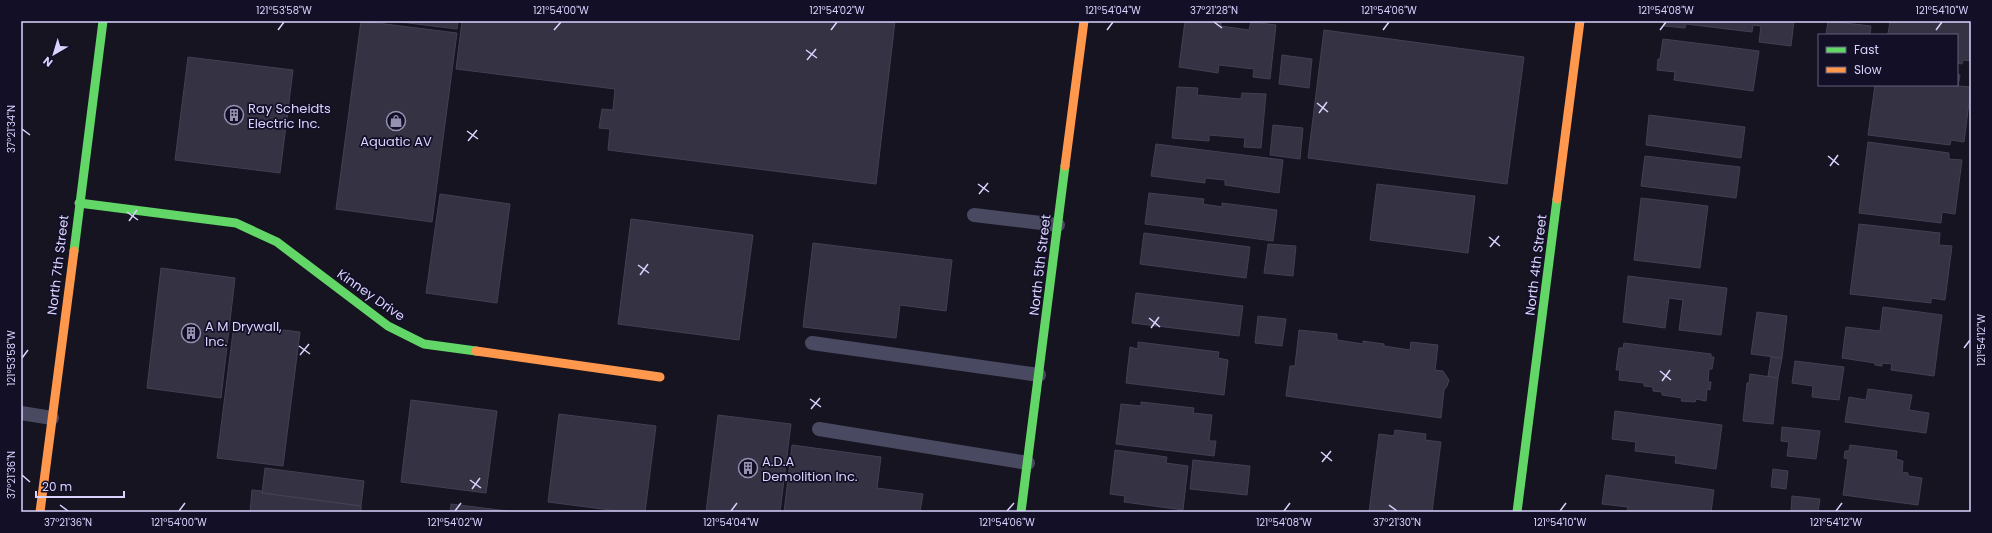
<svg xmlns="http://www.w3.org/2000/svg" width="1992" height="533" font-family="Poppins,sans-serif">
<rect width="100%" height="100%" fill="#161421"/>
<path fill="#343243" stroke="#433f54" d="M361,21l96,12 -25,189 -96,-13z
M392,21h66l-1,8z
M462,21h433l-19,163 -268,-34 2,-21 -11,-1 3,-19 11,1 2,-21 -159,-20z
M1185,21h36v5l28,4 2,-8 25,3 -6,54 -17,-2 1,-8 -35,-4 -1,8 -39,-6z
M1664,21h130l-3,25 -32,-4 2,-16 -8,-1 -1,7 -66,-8 -1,4 -21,-2z
M1828,21l43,5 -1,9h-44z
M1890,21h81v40l-8,-1 -1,4 -5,-1v-28h-72l3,-1z
M1324,30l200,27 -17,127 -199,-26z
M1663,39l96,12 -6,40 -79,-11 1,-8 -18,-2 1,-11h2z
M1282,55l30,4 -3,29 -30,-4z
M188,57l105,13 -13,103 -105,-13z
M1957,74l3,1 -2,11 13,1 -7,55 -13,-2 -1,5 -82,-10 7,-50h82z
M1177,87l21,1 -1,7 44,4 1,-6 24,1 -5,54 -17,-1 1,-9 -36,-3v6l-37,-3z
M1649,115l96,12 -4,31 -95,-13z
M1273,125l30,3 -3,31 -30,-4z
M1868,142l81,11v6l13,1 -7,54 -13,-2 -1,11 -82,-10z
M1156,144l127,16 -4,33 -54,-8v-5l-20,-2v5l-54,-7z
M1645,156l95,11 -4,31 -95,-12z
M1377,184l98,12 -7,57 -98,-13z
M1149,193l55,6 -1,5 19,3v-4l55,7 -4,31 -128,-17z
M440,194l70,10 -13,99 -71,-10z
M1641,198l67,8 -8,62 -66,-8z
M631,219l122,16 -14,105 -121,-16z
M1859,224l81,9 -1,12 13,1 -7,54 -14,-2v5l-81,-9z
M1144,233l106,14 -4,31 -106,-14z
M813,243l139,17 -6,51 -46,-6 -4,33 -93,-11z
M1268,244l28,2 -3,30 -29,-3z
M161,268l74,10 -14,120 -74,-10z
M1628,276l99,12 -6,47 -42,-5 4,-30 -14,-2 -4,30 -42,-6z
M1136,293l107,13 -4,30 -107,-13z
M1883,307l59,8 -8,61 -43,-6 1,-6 -10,-1v3l-7,-1v-2l-33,-5 4,-31 34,4z
M1757,312l30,4 -5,42 -31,-4z
M1258,316l28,3 -4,27 -27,-3z
M234,324l66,8 -17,134 -66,-8z
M1299,330l38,4v6l26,4v-3l21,3v2l26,4 1,-8 27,3 -3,25 8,1 6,9 -2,6 -3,4 -3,28 -155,-22 4,-30h5z
M1138,342l81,10 -1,6 10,2 -4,35 -98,-12 4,-36 8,2z
M1624,343l87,11v3h3l-2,12h-3l-1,13h3l-1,8 -3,-1 -1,12 -10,-2 -1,3 -14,-1 1,-3 -20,-3v-3l-9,-1v-4l-9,-1v-3l-25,-3 1,-10h-4l3,-22h4z
M1771,357l11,1 -4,20 -10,-2z
M1795,361l49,6 -5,33 -27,-3 1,-11 -21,-3z
M1750,374l28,4 -5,46 -30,-3 4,-38h2z
M1868,389l44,6 -3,15 20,3 -3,20 -81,-11 4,-25 17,3z
M411,400l86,11 -11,82 -85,-11z
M1141,402l53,6 -1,5 19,2 -3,26h7l-2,15 -98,-12 5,-40 20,2z
M1615,411l107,14 -6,44 -41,-6 1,-7 -41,-5 1,-9 -24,-3z
M559,414l97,12 -11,86h-19l-78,-10z
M718,415l73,9 -11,88h-74z
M1782,427l38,4 -4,28 -29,-3 2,-14 -8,-1z
M1395,430l31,4 -1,6 16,2 -9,70h-63l10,-78 15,2z
M792,445l89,12 -4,31 46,6 -3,18h-136z
M1850,445l47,6 -1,8 7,2 -1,11 6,1v3l14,2 -4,27 -75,-10 5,-36 -4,-1 1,-7h4z
M1115,450l52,7 -1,6 22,3 -5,44 -59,-8 1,-6 -15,-2z
M1193,460l57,6 -3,29 -57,-6z
M265,468l99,13 -3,25 -99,-13z
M1773,469l15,2 -2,18 -15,-2z
M1606,475l108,15 -3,22h-84l1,-5 -26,-3z
M252,490l10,1v2l99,13v6h-111z
M1792,496l28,3 -2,13h-27z
M451,504l65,8h-66z"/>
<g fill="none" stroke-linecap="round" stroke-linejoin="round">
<path stroke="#4a4962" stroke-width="14" d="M974,215l84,10
M812,343l227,32
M21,413l31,5
M819,429l209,34"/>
<path stroke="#63d668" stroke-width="9" d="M79,203l157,20 41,19 111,84 36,18 52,7
M74,251l29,-230
M1021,512l44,-346
M1517,512l40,-313"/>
<path stroke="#ff974d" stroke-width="9" d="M1065,166l19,-145
M1557,199l23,-178
M476,351l184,26
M40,512l34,-261"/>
</g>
<path fill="none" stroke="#d9d4ff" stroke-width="1.5" d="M1214,22l8,6M278,30l6,-8M554,30l7,-8M831,30l6,-8M1107,30l6,-8M1383,30l6,-8M1660,30l6,-8M1936,30l6,-8M806,50l11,8M807,60l9,-11M1317,103l11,9M1319,113l8,-11M22,129l8,6M467,131l11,8M468,141l9,-11M1828,156l11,9M1830,166l8,-11M978,184l11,8M979,194l9,-11M127,212l11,8M129,221l8,-11M1489,237l11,9M1490,247l9,-11M638,265l11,8M640,275l8,-11M1149,318l11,9M1151,328l8,-11M299,346l11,8M1964,348l6,-8M300,355l9,-11M22,358l6,-8M1660,371l11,9M1662,381l8,-11M810,399l11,8M811,409l9,-11M1321,452l11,9M1322,462l9,-11M22,475l8,7M470,480l11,8M472,489l8,-11M60,505l8,6M1389,505l8,6M179,511l6,-8M455,511l6,-8M731,511l6,-8M1007,511l7,-8M1284,511l6,-8M1560,511l6,-8M1836,511l6,-8"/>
<defs>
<symbol id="building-ring" viewBox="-11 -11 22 22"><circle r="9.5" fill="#130f26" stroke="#9591b1" stroke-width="1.5"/><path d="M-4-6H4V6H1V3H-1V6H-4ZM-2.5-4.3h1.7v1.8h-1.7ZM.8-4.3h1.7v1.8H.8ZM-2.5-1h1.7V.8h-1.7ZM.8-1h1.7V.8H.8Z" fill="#9591b1"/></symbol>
<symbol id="shop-ring" viewBox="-11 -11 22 22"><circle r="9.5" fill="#130f26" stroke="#9591b1" stroke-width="1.5"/><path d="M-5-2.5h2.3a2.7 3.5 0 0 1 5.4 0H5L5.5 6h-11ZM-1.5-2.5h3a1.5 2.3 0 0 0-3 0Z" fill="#9591b1"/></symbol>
</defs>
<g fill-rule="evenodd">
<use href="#building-ring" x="223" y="104" width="22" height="22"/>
<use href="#shop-ring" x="385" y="110" width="22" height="22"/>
<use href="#building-ring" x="180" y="322" width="22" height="22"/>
<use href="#building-ring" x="737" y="457" width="22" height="22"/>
</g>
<g text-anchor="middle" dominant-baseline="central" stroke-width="3.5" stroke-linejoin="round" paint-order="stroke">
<g font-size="13" fill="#d9d4ff" stroke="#130f26" text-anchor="start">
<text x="248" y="108">Ray Scheidts<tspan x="248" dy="15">Electric Inc.</tspan></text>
<text x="396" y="141" text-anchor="middle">Aquatic AV</text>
<text x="205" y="326">A M Drywall,<tspan x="205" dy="15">Inc.</tspan></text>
<text x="762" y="461">A.D.A<tspan x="762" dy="15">Demolition Inc.</tspan></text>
</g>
<g font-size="13" fill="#d9d4ff" stroke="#130f26">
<text transform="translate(58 265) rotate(-83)">North 7th Street</text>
<text transform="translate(1040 265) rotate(-83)">North 5th Street</text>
<text transform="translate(1536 265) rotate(-83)">North 4th Street</text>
<text transform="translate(371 295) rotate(35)">Kinney Drive</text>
</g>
</g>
<rect width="1992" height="533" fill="none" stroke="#130f26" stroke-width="44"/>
<rect x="1818" y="34" width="140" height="52" fill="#130f26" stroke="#625e7d"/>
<rect x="1826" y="47" width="20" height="6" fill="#63d668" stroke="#625e7d"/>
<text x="1854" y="54" font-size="12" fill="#d9d4ff">Fast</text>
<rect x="1826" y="67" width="20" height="6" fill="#ff974d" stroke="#625e7d"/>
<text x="1854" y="74" font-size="12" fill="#d9d4ff">Slow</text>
<g transform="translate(54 54) rotate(218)" stroke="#130f26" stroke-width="3" paint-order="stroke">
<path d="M0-3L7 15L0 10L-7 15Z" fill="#d9d4ff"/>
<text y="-6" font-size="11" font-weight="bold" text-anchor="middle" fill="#d9d4ff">N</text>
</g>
<path d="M36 491v6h88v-6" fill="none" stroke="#d9d4ff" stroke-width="2"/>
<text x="42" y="491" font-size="12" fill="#d9d4ff" stroke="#130f26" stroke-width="3" paint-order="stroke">20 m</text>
<rect x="22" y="22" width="1948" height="489" fill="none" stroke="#d9d4ff" stroke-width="1.5"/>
<g font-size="10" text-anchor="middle" fill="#d9d4ff">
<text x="284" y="14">121°53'58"W</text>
<text x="561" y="14">121°54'00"W</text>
<text x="837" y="14">121°54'02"W</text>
<text x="1113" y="14">121°54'04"W</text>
<text x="1214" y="14">37°21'28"N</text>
<text x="1389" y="14">121°54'06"W</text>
<text x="1666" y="14">121°54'08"W</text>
<text x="1942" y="14">121°54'10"W</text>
<text transform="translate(11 129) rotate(-90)" y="4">37°21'34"N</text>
<text transform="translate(1981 340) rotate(-90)" y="4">121°54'12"W</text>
<text transform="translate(11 358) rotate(-90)" y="4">121°53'58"W</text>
<text transform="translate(11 475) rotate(-90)" y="4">37°21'36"N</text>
<text x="68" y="526">37°21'36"N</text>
<text x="179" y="526">121°54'00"W</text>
<text x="455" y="526">121°54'02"W</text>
<text x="731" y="526">121°54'04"W</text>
<text x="1007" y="526">121°54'06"W</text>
<text x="1284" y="526">121°54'08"W</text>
<text x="1397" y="526">37°21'30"N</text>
<text x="1560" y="526">121°54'10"W</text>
<text x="1836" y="526">121°54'12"W</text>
</g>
</svg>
